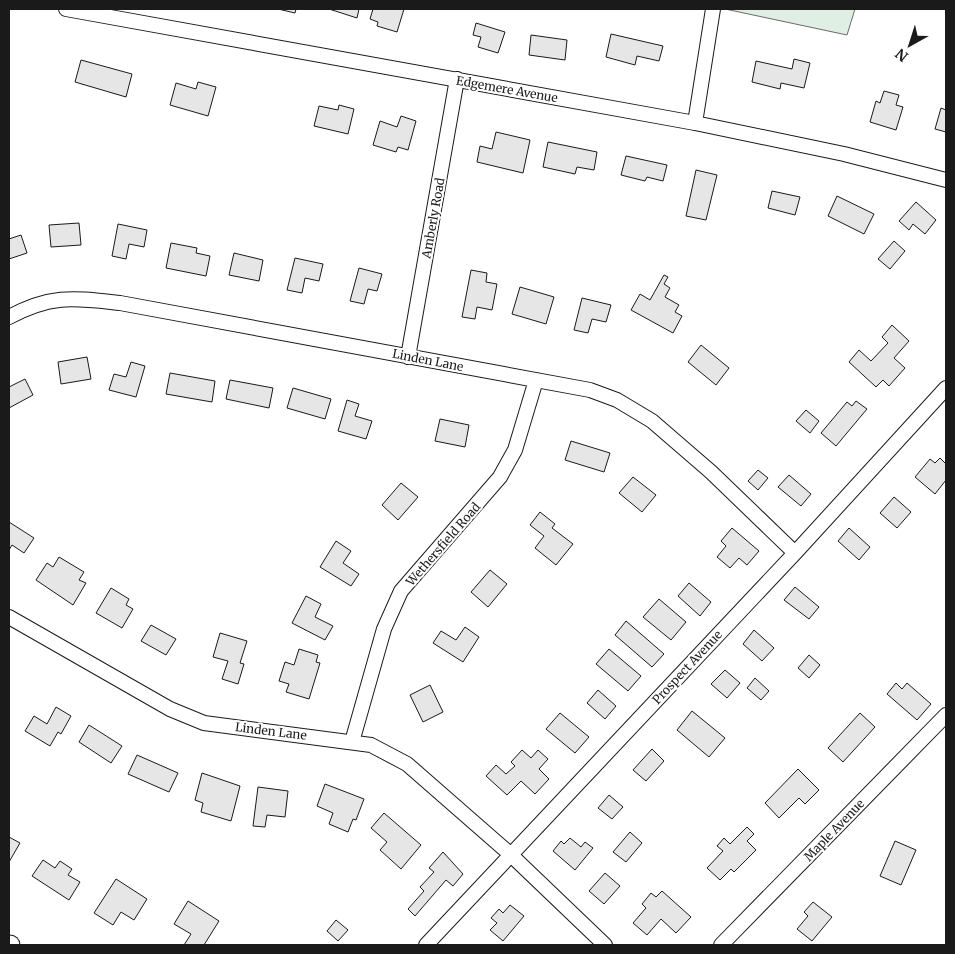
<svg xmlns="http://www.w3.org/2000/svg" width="955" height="954" font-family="Merriweather,serif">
<rect width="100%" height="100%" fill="#fff"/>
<path fill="#e0efe3" stroke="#6a6a6a" d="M725,9h130l-8,26z"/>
<path fill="#e6e6e6" stroke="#1a1a1a" d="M278,9h18l-1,4z
M329,9h30l-2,9z
M373,9h31l-7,23 -20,-6 1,-4 -8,-3z
M476,23l29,9 -7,21 -20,-6 3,-10 -8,-2z
M611,34l52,12 -4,15 -22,-5 -2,9 -29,-8z
M531,35l36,5 -2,20 -36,-5z
M794,59l16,4 -6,25 -23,-5 -1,6 -28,-7 4,-21 36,8z
M81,60l51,14 -6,23 -51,-15z
M198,82l18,5 -8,29 -38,-11 6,-22 20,6z
M884,91l15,4 -3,10 7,2 -7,23 -26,-8 6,-21 4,2z
M339,105l15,4 -6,25 -34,-8 5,-20 19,4z
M941,108l5,2v22l-11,-3z
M401,116l15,5 -8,29 -10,-3 -2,5 -23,-7 7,-24 17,6z
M496,132l34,8 -7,33 -46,-11 3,-16 12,3z
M548,142l49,10 -3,18 -17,-3 -2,7 -32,-7z
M626,156l41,9 -4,16 -16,-4 -2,4 -24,-6z
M696,170l21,5 -11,45 -20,-4z
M772,191l28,6 -5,18 -27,-7z
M837,196l37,18 -10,20 -36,-18z
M916,202l20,18 -11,14 -12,-10 -4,6 -10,-9z
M79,223l2,22 -30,2 -2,-22z
M118,224l29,6 -3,17 -15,-3 -3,15 -14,-3z
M21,235l6,18 -18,6v-20z
M894,241l11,10 -15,18 -12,-10z
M171,243l26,5 -1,5 14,3 -4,20 -40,-8z
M234,253l29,7 -4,21 -30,-6z
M295,258l28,6 -4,17 -14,-3 -3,15 -15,-3z
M359,268l23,6 -5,17 -9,-2 -4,15 -14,-3z
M471,270l16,3 -1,9 11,2 -5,26 -15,-3 -2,12 -13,-2z
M664,275l4,2 -4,7 6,4 -5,9 14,8 -4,7 7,4 -9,17 -42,-23 9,-16 10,6z
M520,287l34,10 -8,27 -34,-10z
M582,298l29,7 -5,17 -14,-3 -4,14 -14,-3z
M892,325l17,16 -15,17 11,10 -16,18 -6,-6 -7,7 -27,-25 10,-12 12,11 17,-18 -6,-6z
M701,345l28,23 -13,17 -28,-23z
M87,357l4,22 -30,5 -3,-22z
M131,362l14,4 -9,31 -27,-7 5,-16 12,3z
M170,373l45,8 -3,21 -46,-8z
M25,379l8,16 -24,13v-21z
M230,380l43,8 -4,20 -43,-9z
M293,388l38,11 -6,20 -38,-11z
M347,400l12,4 -4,12 17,5 -6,18 -28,-8z
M856,401l11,8 -31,37 -15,-13 26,-31 5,4z
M806,410l13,11 -9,12 -14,-12z
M440,419l29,6 -4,22 -30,-6z
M571,441l39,12 -6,19 -39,-12z
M940,458l6,6v16l-11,14 -20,-17 15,-18 5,4z
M758,470l10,8 -10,12 -10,-9z
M789,475l22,19 -10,12 -23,-19z
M633,477l23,18 -14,17 -23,-19z
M401,483l17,14 -20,23 -16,-15z
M894,497l17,15 -14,16 -17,-15z
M540,512l15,12 -3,4 21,16 -17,21 -21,-17 9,-12 -14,-11z
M9,522l25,16 -10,15 -12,-8 -3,5z
M732,528l27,23 -12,14 -8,-7 -9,10 -13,-11 9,-11 -5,-5z
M849,528l21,19 -11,13 -21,-19z
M336,541l15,10 -8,12 16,11 -8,12 -31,-19z
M59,557l25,15 -5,8 7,3 -13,22 -37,-25 11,-17 6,4z
M490,570l17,14 -19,23 -17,-15z
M689,583l22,19 -11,14 -22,-20z
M795,587l24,20 -10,12 -25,-19z
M111,588l18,11 -3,6 7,4 -11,19 -26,-15z
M306,596l15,8 -6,13 18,9 -8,14 -33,-17z
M659,599l27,23 -15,18 -28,-23z
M626,621l38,33 -12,13 -37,-32z
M151,625l25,14 -10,16 -25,-14z
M465,627l14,10 -16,25 -30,-19 8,-12 15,9z
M754,630l20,18 -12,13 -19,-17z
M220,633l27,8 -7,22 4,1 -6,20 -16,-5 6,-18 -15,-4z
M299,649l19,6 -2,7 4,1 -11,36 -23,-7 3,-8 -10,-3 6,-19 9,3z
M609,649l32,27 -13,15 -32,-27z
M809,655l11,10 -11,13 -11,-10z
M725,670l15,13 -13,15 -16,-14z
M755,678l14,13 -8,9 -14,-12z
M896,683l6,6 5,-6 24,21 -14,16 -30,-26z
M430,685l13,27 -20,10 -13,-27z
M598,690l18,16 -11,13 -18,-16z
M56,707l15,9 -10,18 -3,-2 -8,14 -25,-15 9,-15 13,8z
M692,711l33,27 -16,19 -32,-27z
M560,713l29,24 -14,16 -29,-24z
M860,713l15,14 -32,35 -15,-14z
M89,725l33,21 -11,17 -32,-21z
M652,749l12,12 -18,20 -13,-11z
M522,750l9,8 7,-8 10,9 -9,10 10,10 -14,15 -14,-13 -14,14 -21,-19 10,-11 10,9 9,-8 -4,-4z
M137,755l41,18 -9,19 -41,-18z
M798,769l21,21 -14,14 -6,-6 -20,20 -14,-15z
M202,773l38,13 -9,35 -30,-9 2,-9 -8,-3z
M325,784l39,15 -8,21 -3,-1 -5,13 -19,-8 4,-11 -16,-7z
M258,787l30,4 -3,26 -18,-2 -2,12 -12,-1z
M609,795l14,12 -11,12 -14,-11z
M384,813l37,32 -20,24 -21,-19 7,-8 -16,-14z
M747,827l7,7 -7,7 9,9 -22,22 -3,-3 -11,11 -13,-12 16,-17 -6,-5 7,-8 6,6z
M630,832l12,11 -16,19 -13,-10z
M9,837l11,6 -11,19z
M570,838l11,9 4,-5 8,6 -18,22 -22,-19 8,-10 3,3z
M895,841l21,9 -15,35 -21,-9z
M443,852l20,22 -10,12 -7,-6 -31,36 -7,-7 16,-18 -4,-4 14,-15 -5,-4z
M43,860l12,8 5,-7 12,8 -4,6 12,7 -11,18 -37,-24z
M605,873l15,13 -16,18 -15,-13z
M116,879l31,20 -13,21 -13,-8 -8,13 -19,-12z
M662,891l29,26 -15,16 -15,-14 -14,16 -14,-12 13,-15 -4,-4 9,-11 5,4z
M188,901l31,20 -15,24h-20l7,-11 -17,-10z
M813,902l19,15 -20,24 -15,-12 11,-13 -4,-4z
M510,905l14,11 -21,25 -13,-11 7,-7 -6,-5 8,-9 4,4z
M336,920l12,10 -10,11 -11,-10z"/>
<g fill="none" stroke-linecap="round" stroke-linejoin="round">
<defs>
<path id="street" d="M66,9l629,114 149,31 102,26
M695,123l18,-114
M9,317c43,-23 65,-19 111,-14l470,87 27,10 35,21 59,51 84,81
M408,357l49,-278
M9,617l161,92 34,14 167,22 36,19 103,90 95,91
M352,742l32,-113 17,-38 99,-114 15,-27 21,-70
M426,945l369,-392 151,-165
M721,945l225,-230"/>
<path id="secondary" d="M9,945h1"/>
</defs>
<use href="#street" stroke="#1a1a1a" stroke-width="16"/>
<use href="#secondary" stroke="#1a1a1a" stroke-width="21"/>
<use href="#street" stroke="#fff" stroke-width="14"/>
<use href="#secondary" stroke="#fff" stroke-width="19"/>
</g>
<g text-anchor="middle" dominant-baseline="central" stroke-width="4" stroke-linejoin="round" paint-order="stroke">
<g font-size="12" fill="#1a1a1a" stroke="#fff">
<text transform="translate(507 89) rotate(10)">Edgemere Avenue</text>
<text transform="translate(433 218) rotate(-80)">Amberly Road</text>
<text transform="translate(428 360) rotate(11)">Linden Lane</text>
<text transform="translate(443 544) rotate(-49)">Wethersfield Road</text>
<text transform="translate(687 667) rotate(-47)">Prospect Avenue</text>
<text transform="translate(271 731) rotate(7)">Linden Lane</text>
<text transform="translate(834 830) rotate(-46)">Maple Avenue</text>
</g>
</g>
<rect width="955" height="954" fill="none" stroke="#1a1a1a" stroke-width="20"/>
<g transform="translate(910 45) rotate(219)" stroke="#ffffff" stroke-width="4" paint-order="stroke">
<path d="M0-4L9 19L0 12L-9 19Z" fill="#1a1a1a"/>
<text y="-8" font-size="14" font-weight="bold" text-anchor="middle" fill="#1a1a1a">N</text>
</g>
</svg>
